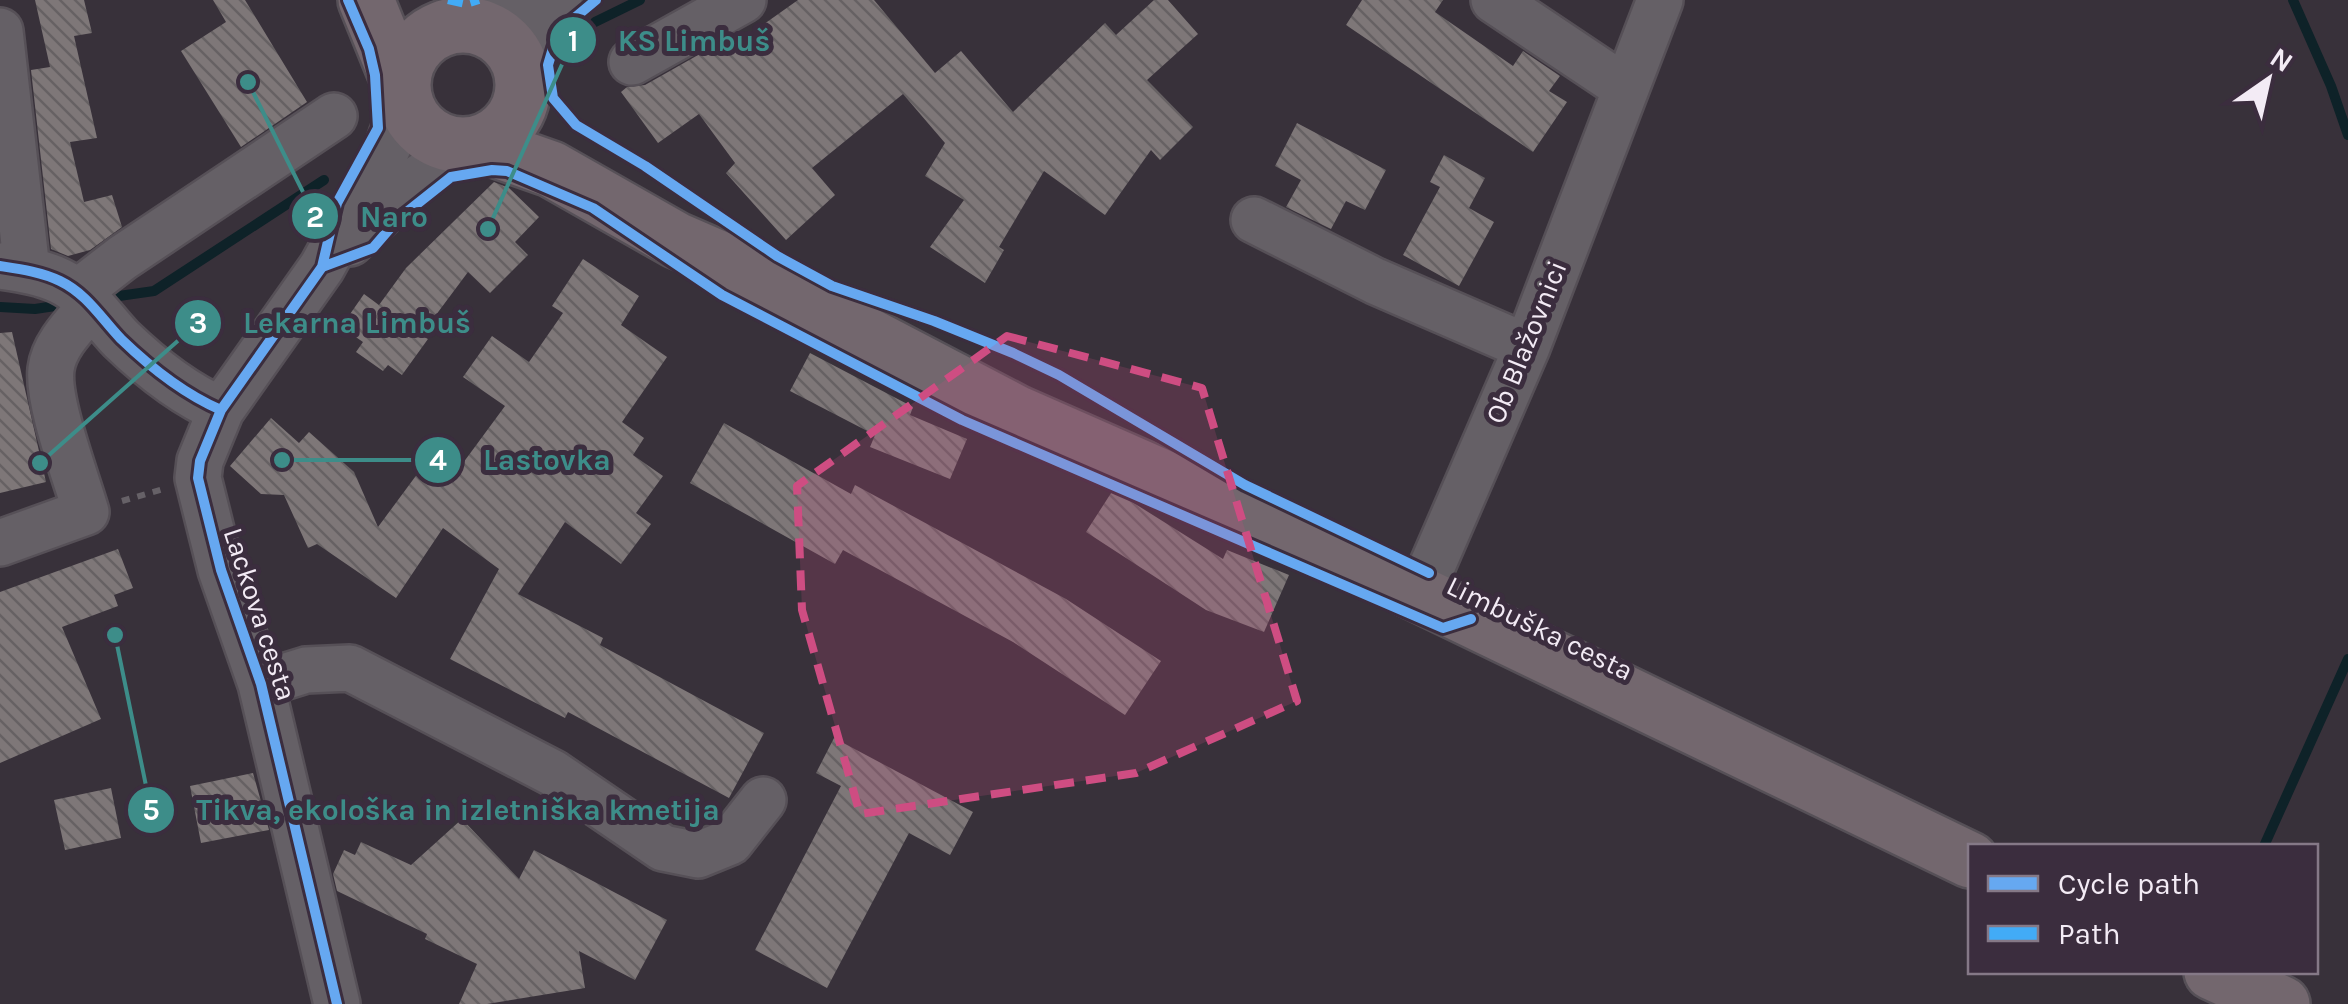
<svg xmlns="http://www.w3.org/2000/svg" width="2348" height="1004" font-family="Karla,sans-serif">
<defs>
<pattern id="building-back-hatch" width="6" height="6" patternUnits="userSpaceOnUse" patternTransform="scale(2.5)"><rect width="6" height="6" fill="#7e7778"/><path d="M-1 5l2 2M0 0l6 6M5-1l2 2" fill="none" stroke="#666163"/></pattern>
</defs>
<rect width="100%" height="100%" fill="#38313a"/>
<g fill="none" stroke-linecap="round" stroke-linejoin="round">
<path stroke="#0e2228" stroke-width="10" d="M2293,0l38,86 17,49
M595,22l45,-22
M105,298l49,-7 170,-111
M0,307l35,2 33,-5
M2264,846l84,-187"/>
</g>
<path fill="url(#building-back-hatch)" d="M35,0h49l8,33 -18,3 23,102 -27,4 14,60 28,-7 10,32 -32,23 -22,6 -17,-7 -20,-179 19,-3z
M213,0h32l62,102 -66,45 -60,-96 45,-29z
M798,0h76l61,73 26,-22 52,61 92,-89 11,12 38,-35h14l30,34 -51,46 46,47 -33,33 -9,-10 -46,65 -61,-44 -45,76 5,3 -19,33 -55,-36 34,-47 -39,-24 20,-33 -42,-49 -91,74 23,27 -49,45 -60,-67 9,-10 -36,-49 -41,29 -37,-51 6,-5 18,-2 69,-39 6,9z
M1362,0h81l-8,12 78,54 10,-15 37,25 -11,15 18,11 -34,50 -187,-127z
M1297,123l89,47 -21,40 -19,-9 -15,28 -45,-22 15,-27 -26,-14z
M1444,155l41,23 -16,30 25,14 -35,64 -56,-31 37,-68 -10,-5z
M494,182l15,6 30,29 -24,25 13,13 -38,38 -22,-21 -47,63 7,4 -26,36 -14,-10 -5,6 -27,-19 7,-10 -22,-15 23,-33 15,11 27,-37z
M583,259l56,37 -18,29 46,32 -45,65 22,16 -11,17 30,21 -27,37 15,11 -30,40 -56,-42 -47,72 85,44 -3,7 164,88 -35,65 -161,-86 -3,6 -115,-59 49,-90 -56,-41 -47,70 -79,-54 -9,4 -24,-53 -23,-1 -31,-28 41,-48 28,25 10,-11 45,40 24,55 60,-81 25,17 42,-57 -42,-29 29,-41 37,26 34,-49 -11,-7z
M12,332l34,150 -46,11v-160z
M810,353l103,54 -3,8 57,24 -17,40 -80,-32 5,-12 -85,-44z
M724,423l127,71 4,-9 211,114 95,62 -36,54 -112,-73 -170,-92 -8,14 -145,-81z
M1113,490l110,69 4,-9 62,25 -25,57 -58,-22 -120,-78z
M118,549l15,39 -19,7 4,11 -56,21 39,92 -101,44v-171z
M834,738l139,74 -23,43 -41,-22 -82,155 -72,-38 86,-164 -25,-13z
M253,773l16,57 -68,13 -11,-57z
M111,788l10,50 -56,12 -11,-50z
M462,819l57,60 15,-29 133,70 -32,60 -56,-29 6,37 -98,16h-28l18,-40 -52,-25 2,-5 -90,-43 -4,-17 11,-24 11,5 6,-13 50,23z"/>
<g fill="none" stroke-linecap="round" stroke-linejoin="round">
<defs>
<path id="minor" d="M1494,0l130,87
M474,27l40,-27
M0,31l27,239
M520,60l39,-60
M632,62l111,-62
M1254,220l121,61 152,66
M350,243l69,-65 43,-31
M0,266c20,3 42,6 60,15 27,13 41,37 61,58 29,28 63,55 100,71
M78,292l44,-34 212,-142
M0,543l86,-31c-10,-35 -39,-110 -35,-143 3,-25 26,-46 41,-64
M1420,594l107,-247 133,-347
M261,684l45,-14 44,-2 203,105 110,75 35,7 32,-13 33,-42
M337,1004l-76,-320 -40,-114 -23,-92 2,-17 21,-51 101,-143 66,-120 16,-47"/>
<path id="major" d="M366,0l35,86
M403 85a60 60 0 1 1 120 0a60 60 0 1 1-120 0Z
M480,144l71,25 125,71 53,23 289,151 310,136 642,310
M2212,972l70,32"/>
</defs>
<use href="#minor" stroke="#565057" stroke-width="50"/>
<use href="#major" stroke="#565057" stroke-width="60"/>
<path stroke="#666167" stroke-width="6" stroke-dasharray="8 8" stroke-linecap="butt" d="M122,501l41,-12"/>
<use href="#minor" stroke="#656066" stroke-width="45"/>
<use href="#major" stroke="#73676e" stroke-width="55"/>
<path stroke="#42abf6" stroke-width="8" stroke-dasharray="15 8" stroke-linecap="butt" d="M448,0l18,4 13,-4"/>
<defs>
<path id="cycleway" d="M596,0l-30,25 -13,23 -5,17 5,33 23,27 69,41 132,90 55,30 102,35 79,32 46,22 186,110 184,88
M0,266c20,3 42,6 60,15 27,13 41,37 61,58 29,28 63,55 100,71
M322,267l51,-19 25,-29 53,-42 41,-7 15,1 86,37 129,87 240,125 481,208 28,-9
M337,1004l-76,-320 -40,-114 -23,-92 2,-17 21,-51 101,-143 15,-64 41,-75 -3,-53 -6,-26 -21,-49"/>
</defs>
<use href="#cycleway" stroke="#3b2d3e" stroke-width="16"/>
<use href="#cycleway" stroke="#66a8f1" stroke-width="10"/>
</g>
<path fill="#ce4d82" fill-opacity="0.2" stroke="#ce4d82" stroke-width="8" stroke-dasharray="20 12" stroke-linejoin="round" d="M1007,336l195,52 95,313 -161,72 -276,41 -58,-204 -5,-124z"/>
<g text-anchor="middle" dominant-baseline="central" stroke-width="10" stroke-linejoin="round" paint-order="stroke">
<g font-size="28" fill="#f3ebf5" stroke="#3b2d3e">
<text transform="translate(1526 342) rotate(-68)">Ob Blažovnici</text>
<text transform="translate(260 614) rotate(72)">Lackova cesta</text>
<text transform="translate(1540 628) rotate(26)">Limbuška cesta</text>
</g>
</g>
<path fill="none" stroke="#3d8d89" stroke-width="4" d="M488 229L573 40M248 82L315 216M40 463L198 323M282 460L438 460M115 635L151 810"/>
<g fill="#3d8d89" stroke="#3b2d3e" stroke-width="4">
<circle cx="488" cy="229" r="10"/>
<circle cx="248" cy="82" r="10"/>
<circle cx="40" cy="463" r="10"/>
<circle cx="282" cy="460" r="10"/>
<circle cx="115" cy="635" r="10"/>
<circle cx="573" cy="40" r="25"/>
<circle cx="315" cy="216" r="25"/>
<circle cx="198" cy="323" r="25"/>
<circle cx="438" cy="460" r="25"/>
<circle cx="151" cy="810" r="25"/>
</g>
<g font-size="30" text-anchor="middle" font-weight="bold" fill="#fff">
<text x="573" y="51">1</text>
<text x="315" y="227">2</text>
<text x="198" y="333">3</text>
<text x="438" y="470">4</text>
<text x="151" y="820">5</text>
</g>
<g font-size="30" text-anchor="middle" font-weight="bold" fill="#3d8d89" stroke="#3b2d3e" stroke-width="10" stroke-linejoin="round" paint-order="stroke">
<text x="694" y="51">KS Limbuš</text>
<text x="394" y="227">Naro</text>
<text x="357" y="333">Lekarna Limbuš</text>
<text x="547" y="470">Lastovka</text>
<text x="458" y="820">Tikva, ekološka in izletniška kmetija</text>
</g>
<rect x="1968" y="844" width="350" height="130" fill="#3b2d3e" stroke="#857987" stroke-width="2.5"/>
<rect x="1988" y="876" width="50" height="15" fill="#66a8f1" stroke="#857987" stroke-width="2.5"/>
<text x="2058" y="894" font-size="30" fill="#f3ebf5">Cycle path</text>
<rect x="1988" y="926" width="50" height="15" fill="#42abf6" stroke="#857987" stroke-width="2.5"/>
<text x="2058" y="944" font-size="30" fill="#f3ebf5">Path</text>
<g transform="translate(2268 80) rotate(34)" stroke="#3b2d3e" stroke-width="8" paint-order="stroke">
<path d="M0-8L18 38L0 25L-18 38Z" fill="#f3ebf5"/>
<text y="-15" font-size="28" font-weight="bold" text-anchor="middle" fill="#f3ebf5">N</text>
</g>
</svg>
